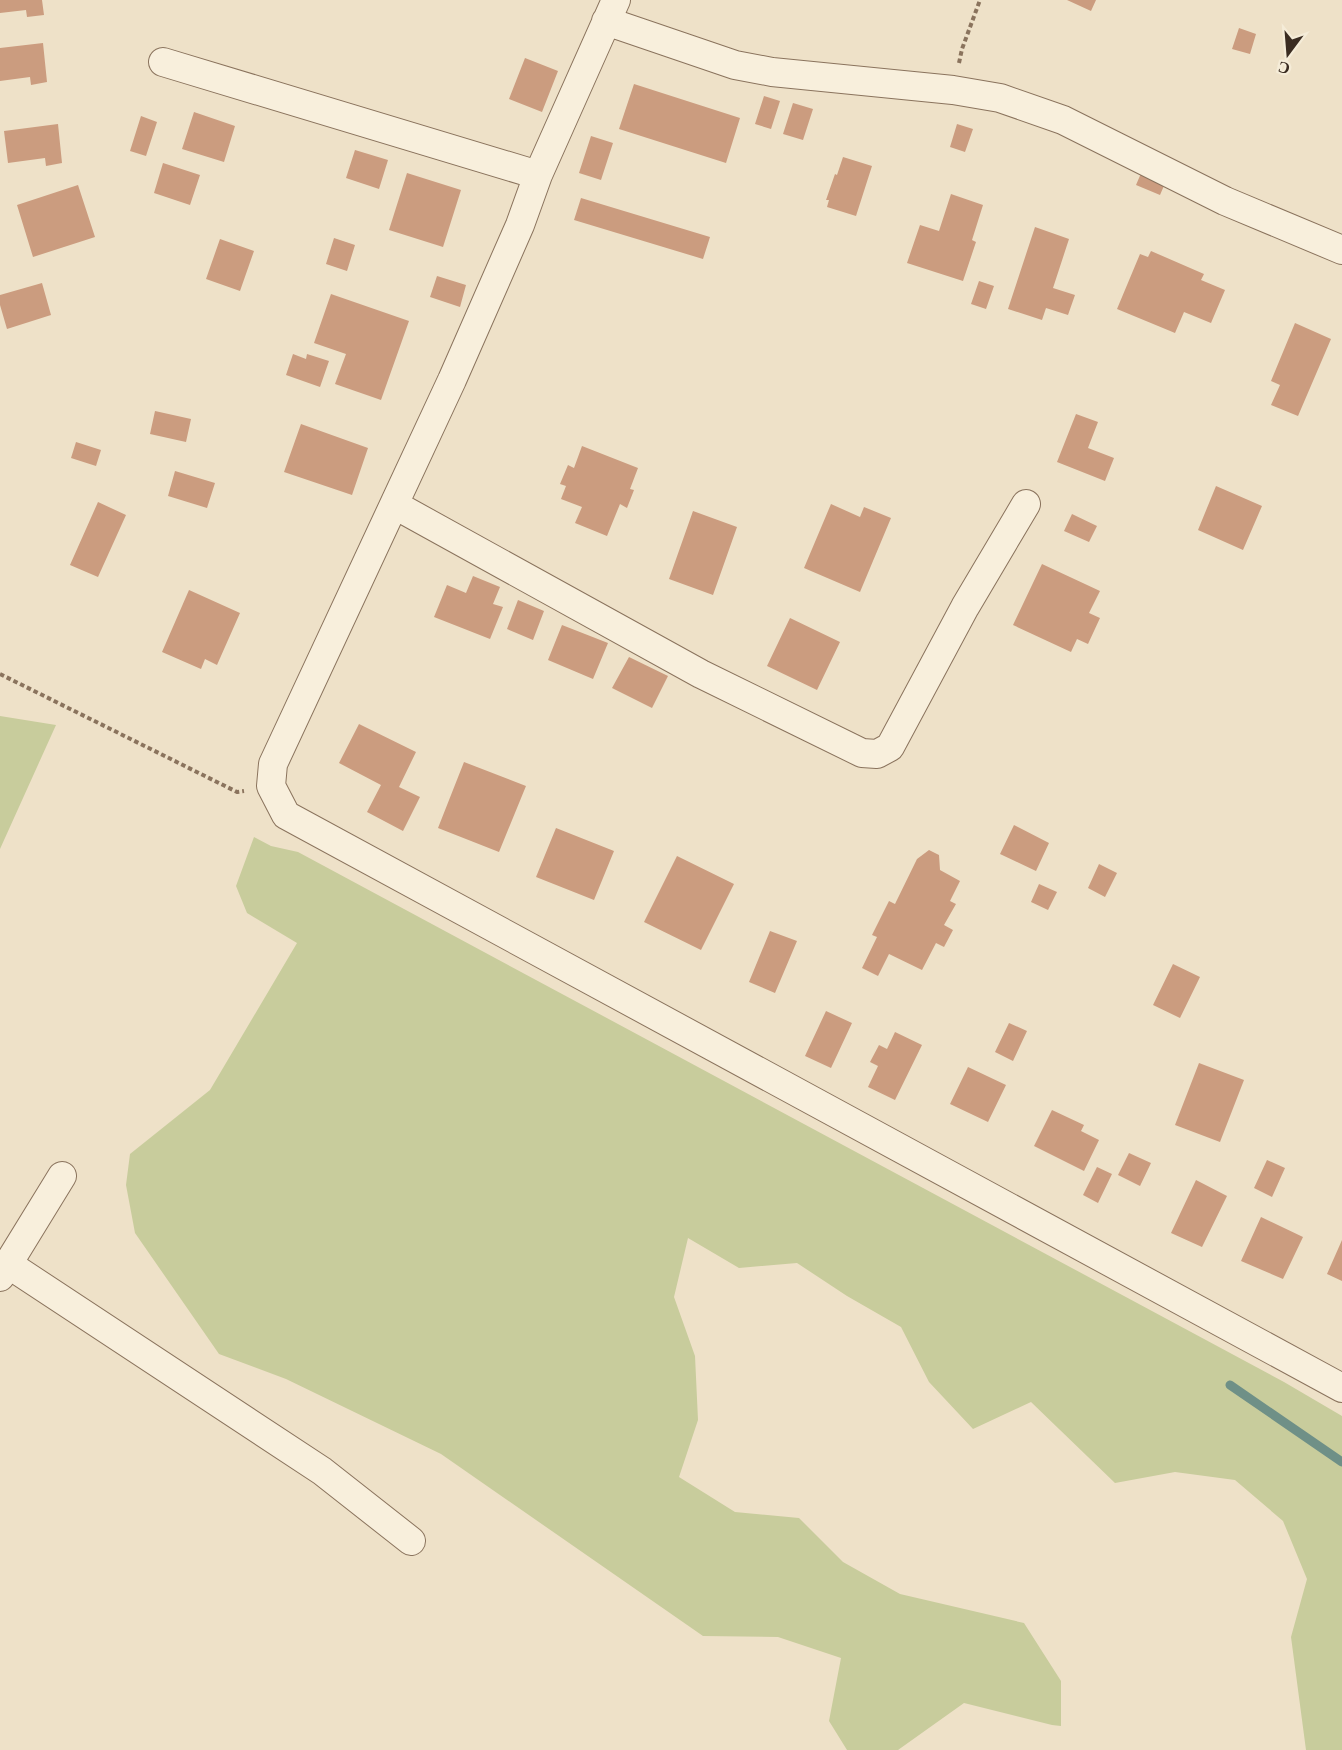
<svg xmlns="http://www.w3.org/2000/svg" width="1342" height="1750" font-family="'Times New Roman',serif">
<rect width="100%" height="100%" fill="#eee1c8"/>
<path fill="#c8cc9c" d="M0,716l56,9 -56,124z
M254,837l17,9 27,6 986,530 58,34v334h-36l-15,-113 16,-58 -24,-58 -48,-41 -60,-8 -60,11 -84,-81 -58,27 -44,-47 -28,-55 -54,-31 -50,-33 -58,5 -51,-30 -14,59 21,59 3,64 -19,57 56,35 64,6 44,44 57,32 124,29 37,58v45l-9,-1 -88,-22 -66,47h-51l-18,-29 12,-63 -63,-21 -75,-1 -262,-182 -155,-75 -67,-25 -84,-121 -9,-48 4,-31 80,-64 87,-147 -50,-30 -11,-27z"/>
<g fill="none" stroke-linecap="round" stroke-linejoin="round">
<path stroke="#6f9087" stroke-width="9" d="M1230,1385l112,77"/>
</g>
<path fill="#cb9c7f" d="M0,0h42l2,15 -17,2 -1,-7 -26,3z
M1067,0h29l-5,11z
M1239,28l17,6 -6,20 -18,-5z
M43,43l4,39 -16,3 -1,-8 -30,4v-33z
M525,58l33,13 -16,41 -33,-13z
M634,84l106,34 -14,45 -107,-34z
M764,96l16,5 -9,28 -16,-5z
M793,103l20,6 -10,31 -20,-6z
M194,112l41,14 -11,36 -42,-13z
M141,116l16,6 -11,34 -16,-5z
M58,124l4,39 -16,3 -1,-8 -37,5 -4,-32z
M957,124l16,5 -8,23 -15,-5z
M591,136l22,7 -12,37 -22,-7z
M355,150l33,10 -9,29 -33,-11z
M843,157l29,9 -16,50 -29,-9 2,-7h-3l9,-26 2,1z
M163,163l37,12 -10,30 -36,-12z
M1142,171l24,10 -6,14 -24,-10z
M407,173l54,17 -18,57 -54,-17z
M78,185l17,52 -62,20 -16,-52z
M951,194l32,11 -11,35 4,2 -13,39 -56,-18 13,-38 19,6z
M581,198l129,39 -7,22 -129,-39z
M1035,227l34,12 -16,49 22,7 -7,20 -22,-7 -4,12 -34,-11z
M334,238l21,7 -8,26 -21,-7z
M220,239l34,12 -14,40 -34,-12z
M1151,251l53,23 -3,6 24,10 -14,33 -27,-11 -9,21 -58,-24 23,-55 8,3z
M437,276l29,9 -6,22 -30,-10z
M979,281l15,5 -8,23 -15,-5z
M42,283l9,32 -44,14 -7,-24v-10z
M331,294l78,27 -28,79 -46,-16 11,-30 -32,-11z
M1295,323l36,16 -33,77 -27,-11 9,-20 -9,-4z
M293,354l13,5 1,-5 22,7 -9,26 -34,-12z
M155,411l36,8 -5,23 -36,-8z
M1076,414l22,8 -10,26 26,10 -9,23 -48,-19z
M301,424l67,24 -16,47 -68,-23z
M76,442l25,8 -5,16 -25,-8z
M582,446l56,22 -8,21 4,1 -7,18 -7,-4 -13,32 -32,-13 7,-16 -21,-8 5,-13 -6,-2 8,-19 6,3z
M175,471l40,12 -8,25 -39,-12z
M1216,486l46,20 -19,44 -45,-20z
M98,502l28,13 -28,62 -28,-12z
M831,504l29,13 4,-10 27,11 -31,74 -56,-24z
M693,511l44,16 -24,68 -44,-16z
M1072,514l25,12 -8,16 -25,-11z
M1042,564l58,27 -11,22 11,5 -12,26 -11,-5 -6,13 -58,-27z
M473,576l27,11 -7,17 10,3 -13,32 -56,-22 13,-32 19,8z
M189,590l51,23 -23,52 -12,-6 -4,10 -39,-17z
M518,600l26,11 -11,29 -26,-11z
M790,618l50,24 -23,48 -50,-24z
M562,625l46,18 -15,36 -45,-19z
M629,657l39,19 -16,32 -40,-20z
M359,724l57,28 -17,35 21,10 -17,34 -36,-19 14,-27 -42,-22z
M464,762l62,24 -27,66 -61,-24z
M1014,825l35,18 -13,28 -36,-17z
M556,828l58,23 -20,49 -58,-23z
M929,850l10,5 1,15 20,11 -10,20 6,3 -12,21 9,5 -9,17 -8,-4 -14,27 -33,-16 -11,22 -16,-8 15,-31 -5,-2 17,-34 6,3 22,-45z
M677,856l57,28 -33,66 -57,-28z
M1099,864l18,9 -12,24 -17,-9z
M1039,884l18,8 -9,18 -17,-8z
M770,931l27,10 -22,52 -26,-11z
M1173,964l27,13 -20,41 -27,-13z
M826,1011l26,12 -21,45 -26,-12z
M1009,1023l18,8 -14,30 -18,-9z
M895,1032l27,13 -27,55 -27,-13 10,-21 -8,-4 9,-17 8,4z
M1199,1063l45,17 -24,62 -45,-17z
M968,1067l38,18 -18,37 -38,-18z
M1052,1110l32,15 -3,6 18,9 -15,31 -50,-25z
M1129,1153l22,10 -11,23 -22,-11z
M1267,1160l18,8 -13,29 -18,-9z
M1097,1167l15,7 -14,29 -15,-8z
M1196,1180l31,16 -25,51 -31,-14z
M1261,1217l42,20 -20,42 -42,-18z
M1342,1240v41l-15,-7z"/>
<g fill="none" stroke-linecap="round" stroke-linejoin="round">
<defs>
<path id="minor" d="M616,0l-78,175 -18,50 -68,155 -179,384 -2,22 15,29 1056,573
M606,21l129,44 37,7 181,18 47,8 63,22 162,81 117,49
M163,62l375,113
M395,505l306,169 161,79 15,1 13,-7 75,-140 61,-103
M8,1264l314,207 89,70
M0,1277l62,-101"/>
</defs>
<use href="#minor" stroke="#8a735d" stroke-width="30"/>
<path stroke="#8a735d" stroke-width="4" stroke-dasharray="4.5 3" stroke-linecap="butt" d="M959,63l3,-14 18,-49
M0,674l237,118 7,-1"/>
<use href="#minor" stroke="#f8efdc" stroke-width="28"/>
</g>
<g transform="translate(1288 54) rotate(196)" stroke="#f5ecd8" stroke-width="4.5" paint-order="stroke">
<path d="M0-4.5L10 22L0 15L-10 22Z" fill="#3a2c21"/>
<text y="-9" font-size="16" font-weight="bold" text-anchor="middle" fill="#3a2c21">С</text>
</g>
</svg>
